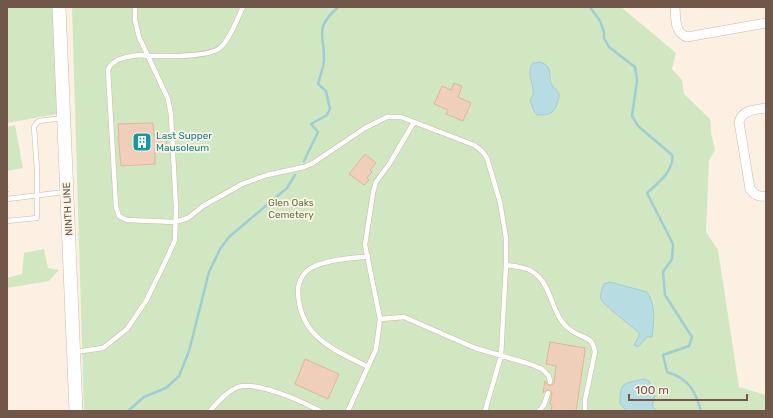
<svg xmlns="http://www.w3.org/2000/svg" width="773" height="418" font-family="Rubik,sans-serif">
<rect width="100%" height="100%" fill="#fbf0e1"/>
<path fill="#d1e7c1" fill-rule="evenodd" d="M7,7h46l4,107 -50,9z
M72,7h549l55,46 -4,16 10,11 2,14 26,25 1,14 4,17 -6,10 -3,72 12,18 21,137 27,8v16h-682zM533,63l18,13 1,9 6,6 1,5 -5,15 -17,4 -4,-6 -3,-9c10,-11 -7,-24 3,-37zM602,299l49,38h-4l-12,8 4,-9v-3l-32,-28z
M15,125l8,43 -16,3v-44z
M44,249l4,19 11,2 -10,11 -42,7v-10l15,-4 2,-21z"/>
<path fill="#b7dde3" stroke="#9ecdd4" d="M540,62c13,4 8,13 12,23 1,3 5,4 6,7 2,3 1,6 0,9 -4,13 -8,14 -21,14l-4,-6 -3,-9c10,-11 -7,-24 3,-37z
M610,282l37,10c9,14 7,29 5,45h-5l-9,10 -4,-2 5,-9v-3c-7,-7 -35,-27 -38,-34 -1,-6 1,-11 3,-15z
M644,379l5,2 6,15 -3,10 5,5h-30l-7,-7c0,-23 3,-20 24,-25z"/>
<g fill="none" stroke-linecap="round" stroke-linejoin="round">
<path stroke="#9ecdd4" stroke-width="2.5" d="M590,7l10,14 4,11v6l5,9 26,20 2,13 -5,36 6,10 34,29c3,15 -15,29 -25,38l26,51 -1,15 -9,13 2,23 27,42 -3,9 -26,9 4,17c22,7 28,18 34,39
M304,161l14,-29 -7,-8 16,-9 3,-6 -4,-18 -8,-7c2,-8 6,-17 6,-25 0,-29 -10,-29 14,-52
M128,411l16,-14 22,-9 13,-12 10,-25 20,-79 11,-23 9,-12 58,-49 8,-13"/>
</g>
<path fill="#efceba" stroke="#e1b59b" d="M454,83l8,3 -4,11 13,6 -8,18 -17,-7 2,-4 -14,-6 8,-18 9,4z
M153,123l1,13h12l1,11 -12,1v16l-34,2 -3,-30h1l-1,-12z
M365,154l11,9 -6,7 2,2 -5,6 2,2 -5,5 -15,-11z
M550,342l35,6 -1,3h1l-9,60h-25l1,-6 -2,-1 2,-12 -4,-3 -5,4 2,-12 4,5 3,-1 2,-2 2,-17 -10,-2z
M305,359l34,15 -11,25 -33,-15z"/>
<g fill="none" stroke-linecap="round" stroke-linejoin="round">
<defs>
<path id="service" d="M243,7c-6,12 -13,32 -22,40 -11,11 -57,9 -73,9 -11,-2 -36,1 -40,14l8,137 3,9 8,4 48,2 13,-4 15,-12 39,-22 25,-9 37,-8 9,-4 52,-35 22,-11h14l73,28 8,6 5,7 13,44 6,36v27l-5,91 -16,55
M7,199l58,-7
M7,221l30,-3v-48l-3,-43 2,-3 3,-3 24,-3
M368,256c-18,3 -39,3 -55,11 -9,4 -15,14 -15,24 1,46 35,58 70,76
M506,265c9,1 20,2 27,7 21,14 17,45 39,59 11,8 20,4 23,21l-10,48v11
M380,319l24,-2 71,31 55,16 12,5 7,7 1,6
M75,352l28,-4 24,-19 19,-28 21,-43 8,-18 1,-32 -5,-93 -3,-16 -29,-62 -4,-17v-13
M210,411c7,-8 17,-20 28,-24 20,-6 63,14 82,24
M348,411l28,-62 4,-30 -15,-74 8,-52 3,-11 14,-19 24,-41
M539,411l5,-6 4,-12"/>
<path id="minor" d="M675,7c1,12 -1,25 12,30l79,-14
M766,108c-11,2 -23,1 -27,14l11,67c5,6 8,8 16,7"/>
<path id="secondary" d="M59,7l17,404"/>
</defs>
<use href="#service" stroke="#cbb8a9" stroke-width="5.5"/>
<use href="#minor" stroke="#cbb8a9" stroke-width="10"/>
<use href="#secondary" stroke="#d0baa9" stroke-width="14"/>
<path stroke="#d3b29e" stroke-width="1.5" stroke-dasharray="1 3" stroke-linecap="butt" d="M7,183l1,10"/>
<use href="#service" stroke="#fff" stroke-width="4.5"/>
<use href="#minor" stroke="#fff" stroke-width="9"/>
<use href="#secondary" stroke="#fff" stroke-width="13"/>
</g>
<defs>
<symbol id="building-square" viewBox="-11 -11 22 22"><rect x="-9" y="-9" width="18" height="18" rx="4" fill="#0f9aa8" stroke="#fef5e7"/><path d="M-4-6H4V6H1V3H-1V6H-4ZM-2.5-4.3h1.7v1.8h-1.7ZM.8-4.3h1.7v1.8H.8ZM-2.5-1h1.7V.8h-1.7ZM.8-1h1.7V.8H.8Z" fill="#fff"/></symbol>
</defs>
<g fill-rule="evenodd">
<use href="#building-square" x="131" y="131" width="22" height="22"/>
</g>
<g text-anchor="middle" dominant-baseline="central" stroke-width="3.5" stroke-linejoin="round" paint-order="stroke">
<g font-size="10" fill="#0d838f" stroke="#fef5e7" text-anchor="start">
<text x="156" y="136">Last Supper<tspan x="156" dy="12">Mausoleum</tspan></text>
</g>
<g font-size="10" fill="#567b45" stroke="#fef5e7">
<text x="291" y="203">Glen Oaks<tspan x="291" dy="12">Cemetery</tspan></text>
</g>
<g font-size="10" fill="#715749" stroke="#fef5e7">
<text transform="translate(68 209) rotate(-93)">NINTH LINE</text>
</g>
</g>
<rect width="773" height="418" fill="none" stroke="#715749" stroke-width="16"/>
<path d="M629 394v6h118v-6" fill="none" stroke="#715749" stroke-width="2"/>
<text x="635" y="394" font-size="12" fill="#715749" stroke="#fef5e7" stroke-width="3" paint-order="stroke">100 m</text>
</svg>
